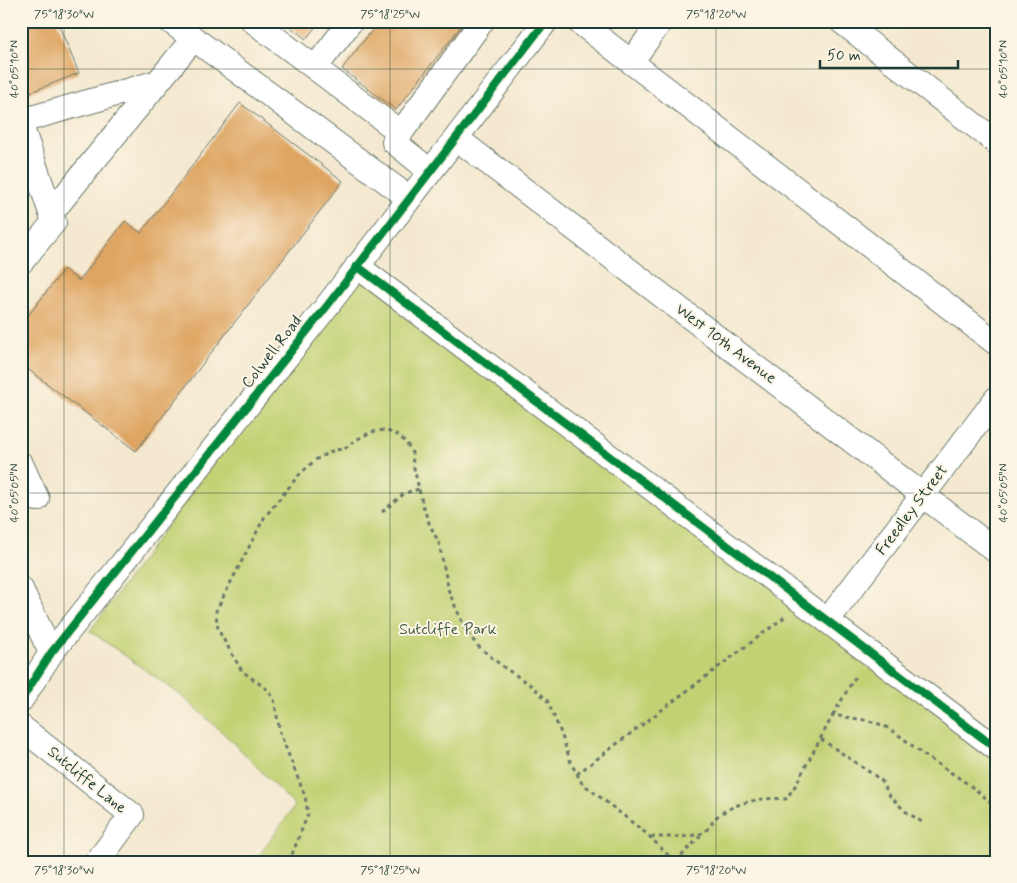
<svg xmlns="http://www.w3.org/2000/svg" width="1017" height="883" font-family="Mynerve,sans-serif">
<rect width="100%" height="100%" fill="#fcf5e5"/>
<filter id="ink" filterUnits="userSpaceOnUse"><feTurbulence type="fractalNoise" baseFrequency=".02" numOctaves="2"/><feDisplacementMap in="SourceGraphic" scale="10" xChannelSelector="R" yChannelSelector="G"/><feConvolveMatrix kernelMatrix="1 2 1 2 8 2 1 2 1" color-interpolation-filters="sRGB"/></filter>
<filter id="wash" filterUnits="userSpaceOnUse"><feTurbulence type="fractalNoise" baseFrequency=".0096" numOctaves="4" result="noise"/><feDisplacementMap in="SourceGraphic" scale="20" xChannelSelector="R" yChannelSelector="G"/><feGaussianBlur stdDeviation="1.12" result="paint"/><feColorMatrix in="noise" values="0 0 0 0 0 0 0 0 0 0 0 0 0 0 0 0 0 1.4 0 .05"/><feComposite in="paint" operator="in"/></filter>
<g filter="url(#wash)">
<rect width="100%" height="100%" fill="#f4e9d0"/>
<path fill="#c2d173" stroke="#708754" d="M357,266l639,485v111h-742l41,-56 -61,-63 -52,-47 -92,-65z"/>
<g id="blocks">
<path fill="#dea562" d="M21,21h36l22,52 -58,23z
M283,21h37l-14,18z
M379,21h86l-69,89 -54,-41z
M240,103l103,78 -207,270 -115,-87v-39l43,-56 15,12 46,-60 16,12z"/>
</g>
</g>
<g filter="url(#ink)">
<use href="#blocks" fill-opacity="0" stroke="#6a796b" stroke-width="1"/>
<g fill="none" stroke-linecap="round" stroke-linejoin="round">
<defs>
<path id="minor" d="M170,21l239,177
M253,21l148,112
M578,21l418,322
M841,21l155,121
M631,62l30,-41
M315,68l36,-47
M21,121l137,-39 35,-43
M21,125l33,97 -33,40
M456,138l540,413
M430,171l-36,-29 88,-121
M51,213l107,-131
M357,266l639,482
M21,464l16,35
M21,589l30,64
M827,621l169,-222
M21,700l30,-47 276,-347 219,-285
M21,727l111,88 -35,47"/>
</defs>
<use href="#minor" stroke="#6a796b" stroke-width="26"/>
<path stroke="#6a796b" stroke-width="3" stroke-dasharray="4 4" stroke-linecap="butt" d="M382,512l23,-19 14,-4
M833,715l22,-38
M821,739l60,41 9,16 15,15 17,11
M577,774l209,-158
M651,837c11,0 44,1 53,-5 6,-4 9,-13 15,-17 20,-14 44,-18 67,-16l9,-13 38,-71c16,3 32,4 46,9 18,7 30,20 45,31 25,17 51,31 72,53
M289,862l19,-48 -3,-18 -25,-63 -6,-34 -6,-9 -26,-19 -21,-36 -4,-10 -1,-14 48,-93 34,-42 17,-16 19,-10 10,-1 12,-9 15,-8 13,-2 12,4 10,8 6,11 1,11 10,42 6,17 10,20 10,49 18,41 11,13 24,20 30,20 15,14 14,33 10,30 11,20 65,51 28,28
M676,862l27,-29"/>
<use href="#minor" stroke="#fff" stroke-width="24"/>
<defs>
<path id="cycleway" d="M357,266l639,482
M21,700l30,-47 276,-347 219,-285"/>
</defs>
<use href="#cycleway" stroke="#fcf5e5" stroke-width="11"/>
<use href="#cycleway" stroke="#00873e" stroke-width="8"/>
</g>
</g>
<path fill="none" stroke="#1f3d34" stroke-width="1" stroke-opacity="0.45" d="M64,21v841M390,21v841M716,21v841M21,69h975M21,493h975"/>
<g text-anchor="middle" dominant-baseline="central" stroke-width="4" stroke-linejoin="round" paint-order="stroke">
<g font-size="16" fill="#1f3d34" stroke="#fcf5e5">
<text transform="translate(726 344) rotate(37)">West 10th Avenue</text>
<text transform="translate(272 352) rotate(-52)">Colwell Road</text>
<text transform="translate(912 510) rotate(-53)">Freedley Street</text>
<text transform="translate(87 780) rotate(39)">Sutcliffe Lane</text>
</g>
<g font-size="16" fill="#405b41" stroke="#fcf5e5">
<text x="448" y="629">Sutcliffe Park</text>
</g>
</g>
<rect width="1017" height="883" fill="none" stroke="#fcf5e5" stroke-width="55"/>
<path d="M820 60v8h138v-8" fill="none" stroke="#1f3d34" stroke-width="2.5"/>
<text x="827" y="60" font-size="15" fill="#1f3d34" stroke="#fcf5e5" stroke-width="4" paint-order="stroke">50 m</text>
<rect x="28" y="28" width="962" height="828" fill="none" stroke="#1f3d34" stroke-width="2"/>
<g font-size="12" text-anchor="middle" fill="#1f3d34">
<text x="64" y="18">75°18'30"W</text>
<text x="390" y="18">75°18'25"W</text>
<text x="716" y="18">75°18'20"W</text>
<text transform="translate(14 69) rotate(-90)" y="4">40°05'10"N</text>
<text transform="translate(1003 69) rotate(-90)" y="4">40°05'10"N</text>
<text transform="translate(14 493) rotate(-90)" y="4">40°05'05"N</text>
<text transform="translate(1003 493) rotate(-90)" y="4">40°05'05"N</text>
<text x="64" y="874">75°18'30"W</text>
<text x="390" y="874">75°18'25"W</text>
<text x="716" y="874">75°18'20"W</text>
</g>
</svg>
